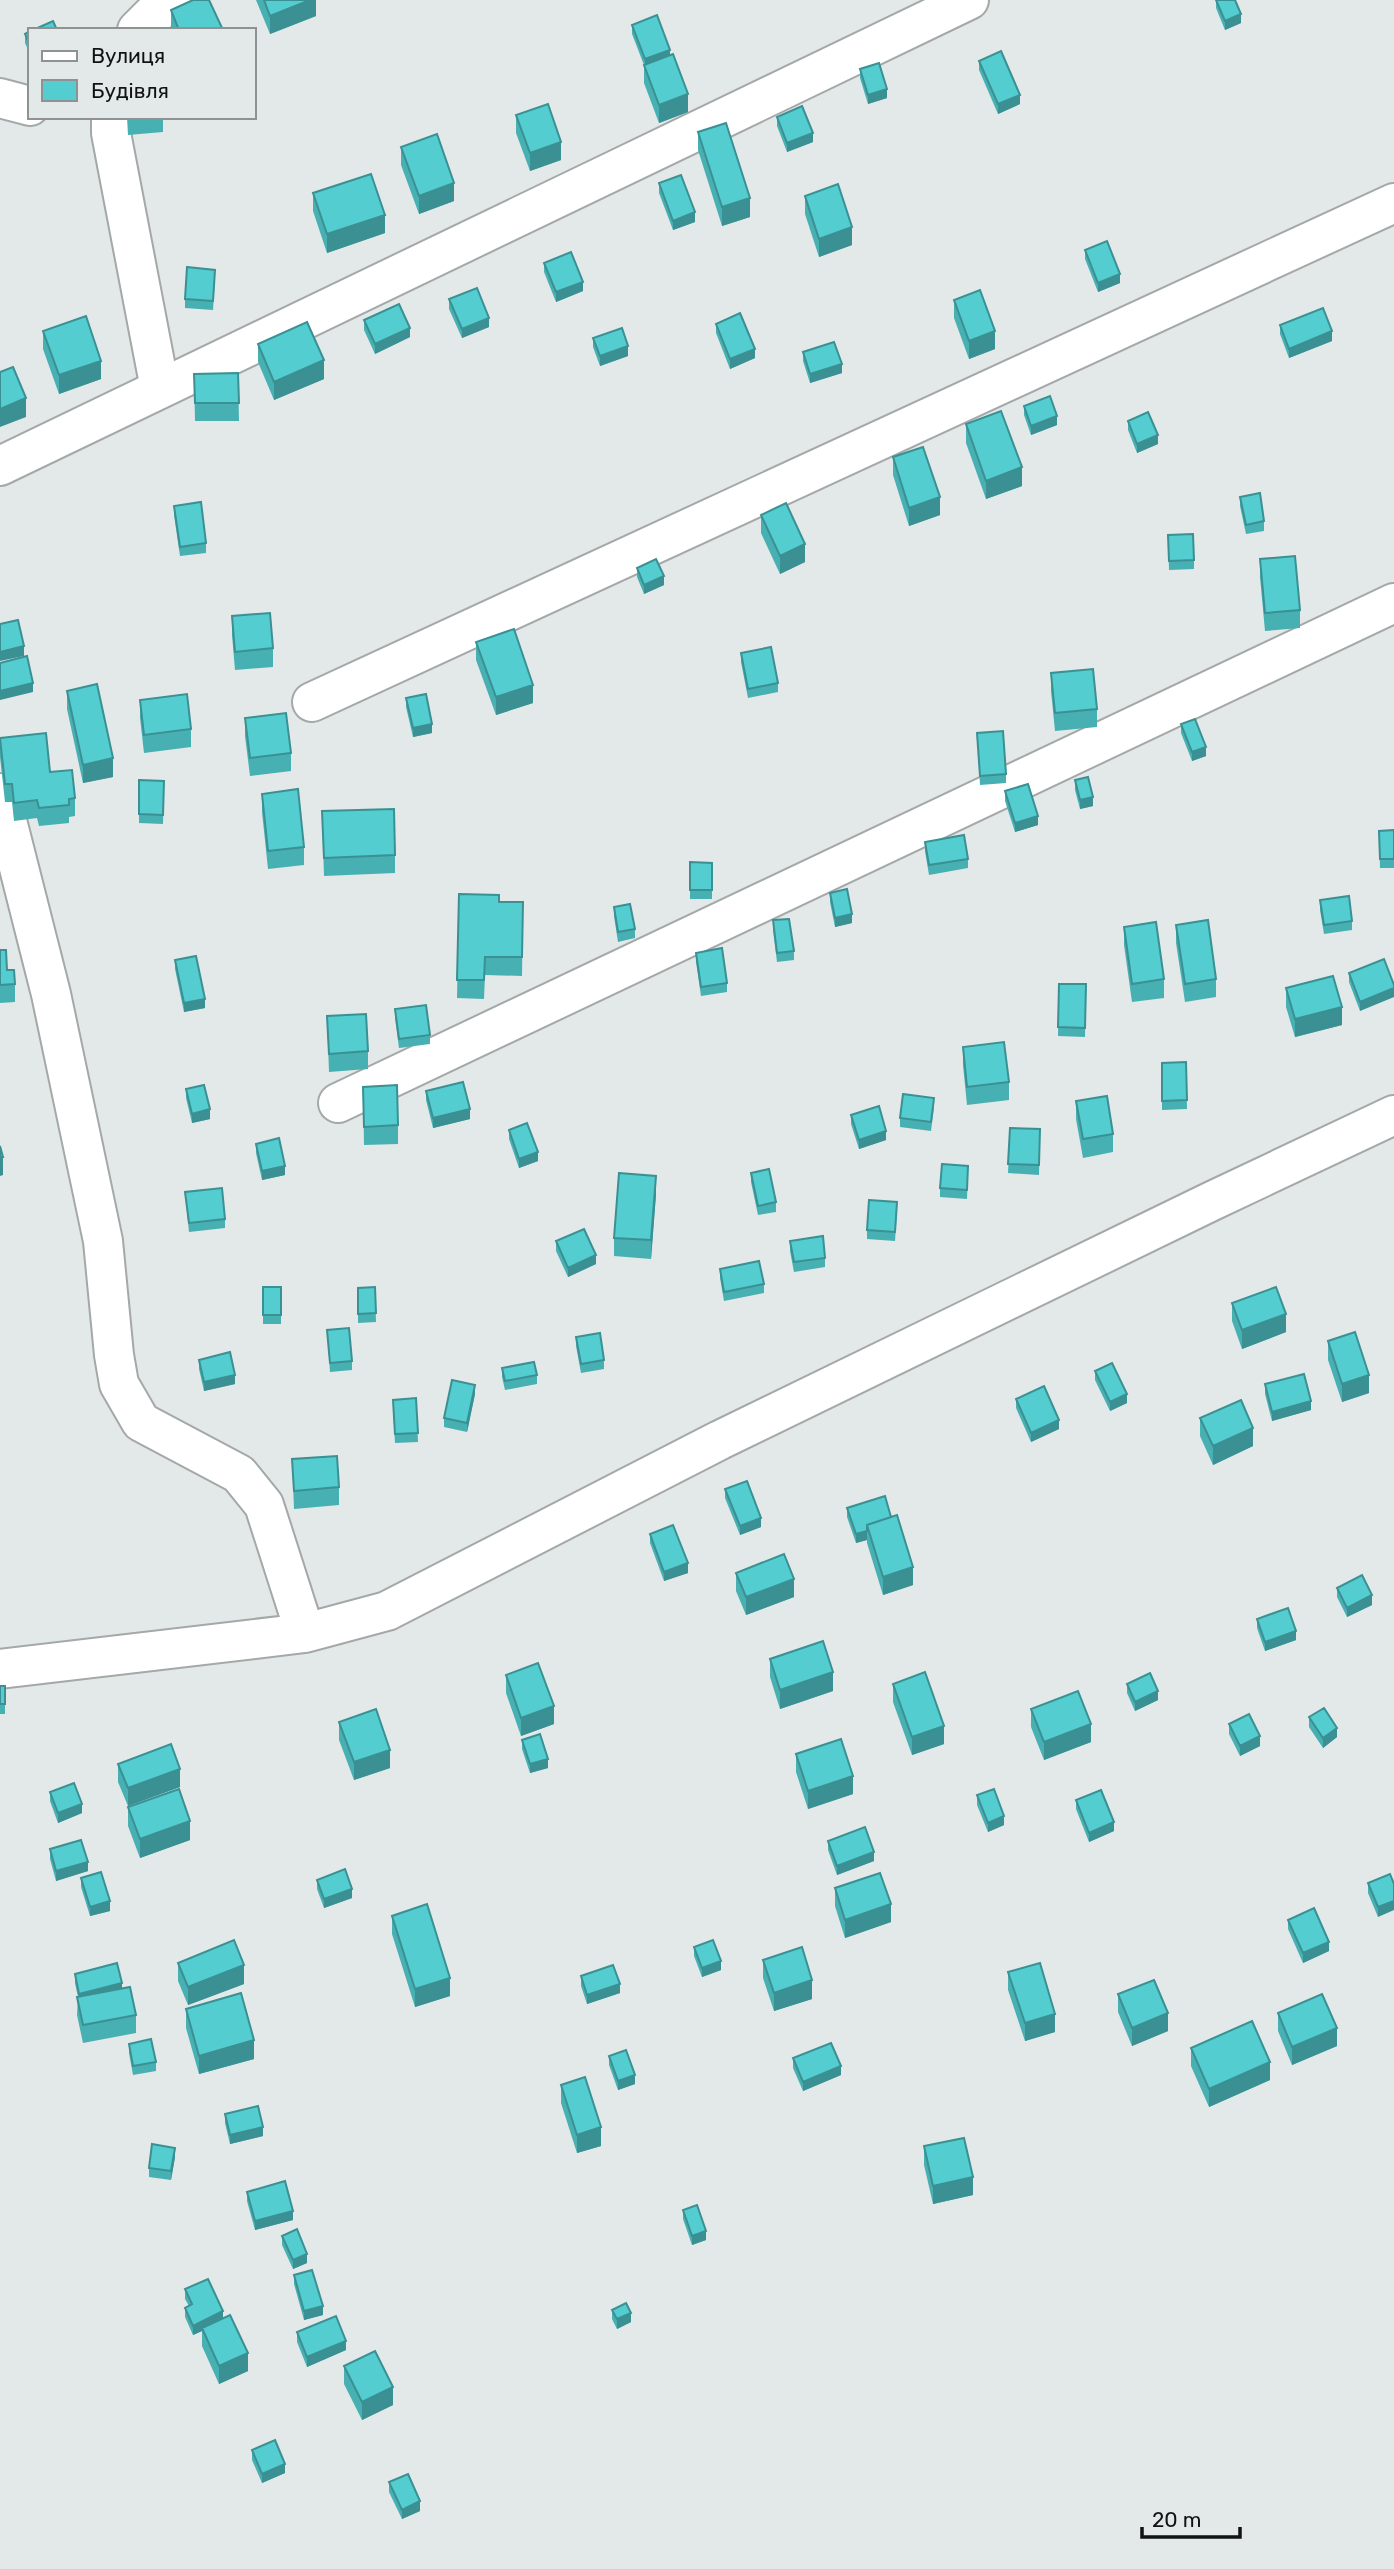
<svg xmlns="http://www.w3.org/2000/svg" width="1394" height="2569" font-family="Rubik,sans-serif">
<rect width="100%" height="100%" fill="#e3e8e8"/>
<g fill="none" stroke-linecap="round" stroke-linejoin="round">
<defs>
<path id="minor" d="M137,30l15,-15 27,-15
M0,98l30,8
M111,117v16l49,256
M0,466l969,-466
M312,702l1082,-499
M0,793l51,201 52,247 11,114 5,29 22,38 98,52 25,31 41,128
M338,1103l1056,-500
M0,1669l305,-36 82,-22 333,-171 492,-239 182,-86"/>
</defs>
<use href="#minor" stroke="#a4a8a8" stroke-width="42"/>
<use href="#minor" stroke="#fff" stroke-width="38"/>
</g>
<path fill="#47b0b3" d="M256,0h60v16l-46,18z
M1216,0h19l6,23 -16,7 -9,-22z
M171,10l52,20h-52z
M632,25l38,30 18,57 -29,11 -15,-40v-18l-12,-31z
M30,31v23l-5,-11v-9z
M979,61l41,43 -22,10 -19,-44z
M860,69l27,29 -19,6 -8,-26z
M516,115l45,45 -31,11 -14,-38z
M127,117h36v15l-35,3z
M777,117l36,25 -26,10 -10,-26z
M698,132l52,85 -28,9 -24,-76z
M401,147l53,54 -35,13 -18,-49z
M659,183l36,39 -22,8 -14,-37z
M313,193l72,40 -58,20 -14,-42z
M805,196l47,49 -33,12 -14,-43z
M1085,250l35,33 -22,9 -13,-33z
M544,263l39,28 -27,11 -12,-30z
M215,279l-2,31 -28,-2v-9z
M449,299l40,28 -27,11 -13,-29z
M954,300l41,49 -26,10 -15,-41z
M364,320l46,17 -35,17 -11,-24z
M716,324l39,34 -25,11 -14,-36z
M1280,325l52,16 -43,17 -9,-24z
M43,331l58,48 -42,15 -16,-45z
M593,338l35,18 -28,10 -7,-19z
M258,344l66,35 -50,21 -16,-38z
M803,352l39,21 -32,10 -7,-22z
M238,373l1,48h-44l-1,-47z
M1024,406l33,19 -26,10 -7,-20z
M1128,421l30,23 -21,9 -9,-23z
M966,424l56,62 -36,13 -20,-56z
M893,457l47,58 -31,11 -16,-51z
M1240,497l24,24v10l-18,3 -6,-28z
M174,506l32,37v10l-26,3 -6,-41z
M761,515l44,47 -25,12 -19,-41z
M1168,535l26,25v9l-25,1z
M1260,559l40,51v18l-35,3 -5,-54z
M637,568l27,17 -20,9 -7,-17z
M232,616l41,32v19l-38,3 -3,-35z
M476,642l57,61 -37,12 -20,-55z
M741,653l37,30v9l-30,6 -7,-36z
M1051,673l46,36v18l-42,4 -4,-40z
M67,691l46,86 -30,6 -16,-74z
M406,698l26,35 -19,4 -7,-30z
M140,700l51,29v18l-47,6 -4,-35z
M245,718l46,35v18l-41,5 -5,-40z
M1181,724l25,32 -14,5 -11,-28z
M977,733l29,41v9l-26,2z
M0,738l50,34 25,26v18l-6,1v6l-30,3 -2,-8 -23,3 -2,-19h-7l-5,-45z
M139,780l25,1 -1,43 -24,-1z
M1075,780l18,26 -13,3 -5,-19z
M1005,791l33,34 -23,7 -10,-31z
M262,794l42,53v18l-36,4 -6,-57z
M322,811l73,44v18l-71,3z
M1394,830v38h-14l-1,-37z
M925,842l43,17v9l-39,7 -4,-24z
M690,862l22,1v36h-22z
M830,893l22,30 -17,4 -5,-25z
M459,894l40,8h24l-1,74 -37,-1 -1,24 -27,-1z
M1320,900l32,21v9l-28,4 -4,-24z
M614,907l21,22v9l-17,4 -4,-26z
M773,920l21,31v9l-17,2 -4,-32z
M1176,925l40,54v18l-31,5 -9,-59z
M1124,927l40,52v19l-32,4 -8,-57z
M0,950l7,20 8,14v18l-15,1z
M696,953l31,30v9l-26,4 -5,-34z
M175,960l30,48 -21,4 -9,-43z
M1349,973l45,12 -34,26 -11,-29z
M1059,984h27l-1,53 -27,-1z
M1286,988l56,37 -47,12 -9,-30z
M395,1009l35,26v9l-31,4 -4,-30z
M327,1016l41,35v18l-39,3z
M963,1047l46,35v18l-42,5 -4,-40z
M1186,1062l1,47 -25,1v-47z
M363,1087l35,38v19l-34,1z
M186,1089l24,30 -18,4 -6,-25z
M426,1091l44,28 -37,9 -7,-28z
M1076,1101l37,33v18l-30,6 -7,-39z
M934,1107l-3,24 -31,-4v-9z
M851,1115l35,25 -27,9 -8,-25z
M1010,1128l30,1 -1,46 -31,-2z
M509,1130l29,31 -19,7 -10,-29z
M256,1144l29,31 -23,5 -6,-27z
M968,1166l-1,33 -27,-2v-9z
M751,1173l25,29v10l-18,3 -7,-33z
M185,1192l40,27v9l-36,4z
M656,1194l-5,65 -37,-3v-18z
M897,1211l-2,30 -28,-2v-9z
M556,1241l40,23 -28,13 -12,-26z
M790,1241l35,17v9l-31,5 -4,-21z
M720,1269l44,15v9l-40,8 -4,-23z
M263,1287h18v37h-18z
M375,1287l1,35 -18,1v-35z
M1232,1303l54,29 -44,17 -10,-28z
M327,1330l25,31v9l-22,2z
M576,1337l28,23v9l-23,4 -5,-27z
M1328,1341l41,52 -27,9 -14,-42z
M199,1360l36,24 -31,7 -5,-22z
M502,1368l35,7v9l-32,6 -3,-13z
M1095,1371l32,32 -17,8 -15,-31z
M1265,1384l46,26 -39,11 -7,-27z
M475,1394l-8,38 -23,-5v-9z
M416,1398l2,44 -23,1 -2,-34z
M1016,1399l43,30 -28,13 -15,-34z
M1200,1418l53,28 -40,19 -13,-29z
M292,1459l47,28v18l-45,4z
M725,1489l36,38 -21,8 -15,-37z
M847,1508l44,9 22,68 -30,10 -16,-52v-3l-11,3 -9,-26z
M650,1534l38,39 -24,8 -14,-38z
M736,1573l58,24 -48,18 -10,-24z
M1337,1588l35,17 -25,12 -10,-20z
M1257,1619l39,21 -31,11 -8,-23z
M770,1659l63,32 -53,18 -10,-32z
M506,1675l48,49 -33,12 -15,-43z
M893,1684l51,60 -32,11 -19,-53z
M1127,1684l31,16 -23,11 -8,-18z
M0,1686h5v28h-5z
M1031,1709l60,33 -47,18 -13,-33z
M1309,1717l28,20 -14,11 -14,-21z
M339,1722l51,46 -36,12 -15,-40z
M1229,1724l31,22 -20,10 -11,-22z
M522,1740l26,28 -18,5 -8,-24z
M796,1754l57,40 -45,15 -12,-37z
M118,1764l62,23 -52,19 -10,-24z
M50,1792l32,21 -24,10 -8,-22z
M977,1795l27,30 -16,7 -11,-27z
M1076,1800l38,31 -25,11 -13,-33z
M128,1807l62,33 -50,18 -12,-32z
M828,1841l46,20 -37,14 -9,-25z
M50,1849l38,22 -32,10 -6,-22z
M1390,1874l-12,43 -10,-24v-10z
M81,1878l29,33 -20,5 -9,-29z
M317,1880l35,18 -28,10 -7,-19z
M835,1888l56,34 -46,16 -10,-32z
M392,1916l58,80 -35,11 -23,-73z
M1288,1920l41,31 -26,12 -15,-34z
M694,1947l27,23 -19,7 -8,-21z
M763,1960l49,39 -38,12 -11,-33z
M178,1963l66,21 -56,21 -10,-24z
M1008,1972l47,60 -30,9 -17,-51z
M75,1974l47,15 14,26v18l-53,10 -6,-28 1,-18 -3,-14z
M581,1976l39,17 -33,11 -6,-18z
M1118,1994l50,37 -36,15 -14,-34z
M186,2009l68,50 -55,15 -13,-46z
M1278,2013l59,33 -45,19 -14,-34z
M129,2044l27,18v9l-23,4 -4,-22z
M1191,2048l79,32 -61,27 -18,-41z
M609,2056l26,28 -17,6 -9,-25z
M793,2058l48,17 -38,16 -10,-23z
M561,2085l40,61 -24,7 -16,-50z
M225,2114l38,22 -33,8 -5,-21z
M924,2146l49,49 -40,9 -9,-39z
M175,2157l-4,23 -22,-3v-9z
M247,2192l46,28 -38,10 -8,-29z
M683,2210l23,30 -14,5 -9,-26z
M282,2236l25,27 -14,6 -11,-24z
M294,2275l29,40 -19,5 -10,-36z
M185,2289l38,29 25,53 -29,13 -17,-38v-15l-9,4 -8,-18v-9l4,-2 -4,-7z
M612,2310l19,12 -14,7 -5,-10z
M297,2332l49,18 -39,17 -10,-25z
M344,2366l49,39 -31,15 -18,-36z
M252,2450l33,23 -23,10 -10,-23z
M389,2482l31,29 -18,8 -13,-27z"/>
<path fill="#3a9092" d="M310,0h6v16l-46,18v-18z
M1241,14v9l-16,7v-9z
M670,50v9l-25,9v-9z
M887,89v9l-19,6v-9z
M688,94v18l-29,11v-18z
M1020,95v9l-22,10v-10z
M813,133v9l-26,10v-9z
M561,142v18l-31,11v-18z
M454,183v18l-35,13v-18z
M750,198v19l-28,9v-19z
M695,212v10l-22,8v-9z
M385,215v18l-58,20v-19z
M852,227v18l-33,12v-18z
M1120,274v9l-22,9v-9z
M583,282v9l-27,11v-10z
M489,318v9l-27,11v-9z
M410,328v9l-35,17v-10z
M995,331v18l-26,10v-18z
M1332,331v10l-43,17v-9z
M628,346v10l-28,10v-10z
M755,349v9l-25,11v-10z
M324,360v19l-50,21v-18z
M101,361v18l-42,15v-19z
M842,364v9l-32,10v-9z
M26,398v19l-26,10v-18z
M1057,416v9l-26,10v-9z
M1158,435v9l-21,9v-9z
M1022,467v19l-36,13v-18z
M940,497v18l-31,11v-18z
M805,544v18l-25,12v-18z
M664,576v9l-20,9v-9z
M24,646v10l-24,5v-9z
M33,683v9l-33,8v-9z
M533,685v18l-37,12v-18z
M432,724v9l-19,4v-9z
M1206,747v9l-14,5v-9z
M113,758v19l-30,6v-18z
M1093,797v9l-13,3v-9z
M1038,816v9l-23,7v-9z
M852,914v9l-17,4v-9z
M1394,988v9l-34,14v-9z
M205,999v9l-21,4v-9z
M1342,1007v18l-47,12v-18z
M210,1109v10l-18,4v-9z
M470,1109v10l-37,9v-10z
M886,1131v9l-27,9v-9z
M538,1152v9l-19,7v-9z
M0,1157h3v18l-3,1z
M285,1166v9l-23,5v-9z
M656,1176v18l-5,65v-19z
M596,1255v9l-28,13v-9z
M1286,1314v18l-44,17v-19z
M235,1375v9l-31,7v-9z
M1369,1375v18l-27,9v-18z
M475,1385v9l-8,38v-9z
M1127,1394v9l-17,8v-9z
M1311,1401v9l-39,11v-9z
M1059,1420v9l-28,13v-9z
M1253,1428v18l-40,19v-19z
M761,1518v9l-21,8v-9z
M867,1531v9l-11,3v-9z
M688,1563v10l-24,8v-9z
M913,1567v18l-30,10v-18z
M794,1579v18l-48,18v-18z
M1372,1595v10l-25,12v-9z
M1296,1631v9l-31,11v-9z
M833,1672v19l-53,18v-19z
M1158,1691v9l-23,11v-9z
M554,1706v18l-33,12v-18z
M1091,1724v18l-47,18v-18z
M944,1726v18l-32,11v-18z
M1337,1728v9l-14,11v-10z
M1260,1736v10l-20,10v-10z
M390,1750v18l-36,12v-18z
M548,1759v9l-18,5v-9z
M180,1769v18l-52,19v-18z
M853,1776v18l-45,15v-18z
M82,1804v9l-24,10v-10z
M1004,1816v9l-16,7v-9z
M190,1821v19l-50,18v-19z
M1114,1822v9l-25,11v-9z
M874,1852v9l-37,14v-9z
M88,1862v9l-32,10v-10z
M352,1889v9l-28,10v-9z
M110,1901v10l-20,5v-9z
M1394,1901v9l-16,7v-10z
M891,1904v18l-46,16v-18z
M1329,1942v9l-26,12v-10z
M721,1961v9l-19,7v-9z
M244,1965v19l-56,21v-18z
M450,1978v18l-35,11v-18z
M812,1980v19l-38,12v-18z
M122,1983v10l-43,10v-9z
M620,1984v9l-33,11v-9z
M1168,2013v18l-36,15v-18z
M1055,2014v18l-30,9v-18z
M1337,2028v18l-45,19v-18z
M254,2040v19l-55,15v-18z
M1270,2062v18l-61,27v-18z
M841,2066v9l-38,16v-9z
M635,2075v9l-17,6v-9z
M263,2127v9l-33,8v-9z
M601,2127v19l-24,7v-18z
M175,2148v9l-4,23v-9z
M973,2177v18l-40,9v-18z
M293,2211v9l-38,10v-9z
M706,2231v9l-14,5v-9z
M307,2254v9l-14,6v-9z
M323,2306v9l-19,5v-9z
M223,2311v10l-21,7v3l-9,4v-9z
M631,2313v9l-14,7v-10z
M346,2341v9l-39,17v-10z
M248,2353v18l-29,13v-18z
M393,2387v18l-31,15v-18z
M285,2464v9l-23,10v-9z
M420,2501v10l-18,8v-9z"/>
<path fill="#53cdd0" stroke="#3a9092" stroke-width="2" d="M193,0h16l14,30h-44l-8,-20z
M264,0h46l-40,16z
M1216,0h19l6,14 -16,7z
M657,15l13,35 -25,9 -13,-34z
M53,21l4,9h-24z
M30,31v14l-5,-11z
M1001,51l19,44 -22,9 -19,-43z
M673,54l15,40 -29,11 -15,-40z
M879,63l8,26 -19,6 -8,-26z
M548,104l13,38 -31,11 -14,-38z
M802,106l11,27 -26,10 -10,-26z
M726,123l24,75 -28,9 -24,-75z
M437,134l17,49 -35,13 -18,-49z
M371,174l14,41 -58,19 -14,-41z
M681,175l14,37 -22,9 -14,-38z
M838,184l14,43 -33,12 -14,-43z
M1107,241l13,33 -22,9 -13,-33z
M571,252l12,30 -27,10 -12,-29z
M187,267l28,3 -2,31 -28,-2z
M477,288l12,30 -27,11 -13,-30z
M980,290l15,41 -26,10 -15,-41z
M399,304l11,24 -35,16 -11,-24z
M1323,308l9,23 -43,18 -9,-24z
M740,313l15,36 -25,10 -14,-35z
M86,316l15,45 -42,14 -16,-44z
M307,322l17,38 -50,22 -16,-38z
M622,328l6,18 -28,10 -7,-18z
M834,342l8,22 -32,10 -7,-22z
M13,367l13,31 -26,11v-37z
M238,373l1,30h-44l-1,-29z
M1050,396l7,20 -26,10 -7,-20z
M1001,411l21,56 -36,14 -20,-57z
M1148,412l10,23 -21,9 -9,-23z
M923,447l17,50 -31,11 -16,-51z
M1260,493l4,28 -18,4 -6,-28z
M201,502l5,41 -26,4 -6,-41z
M786,503l19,41 -25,12 -19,-41z
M1193,534l1,26 -25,1 -1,-26z
M1295,556l5,54 -35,3 -5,-54z
M656,559l8,17 -20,9 -7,-17z
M270,613l3,35 -38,4 -3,-36z
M18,620l6,26 -24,6v-28z
M514,629l19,56 -37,12 -20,-55z
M771,647l7,36 -30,6 -7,-36z
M27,656l6,27 -33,8v-28z
M1093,669l4,40 -42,4 -4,-40z
M97,684l16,74 -30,7 -16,-74z
M187,694l4,35 -47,6 -4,-35z
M426,694l6,30 -19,4 -7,-30z
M286,713l5,40 -41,5 -5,-40z
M1195,719l11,28 -14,5 -11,-28z
M1003,731l3,43 -26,2 -3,-43z
M46,733l4,39 22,-2 3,28 -6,1v6l-30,3 -2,-8 -23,3 -2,-19h-7l-5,-46z
M1088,777l5,20 -13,3 -5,-20z
M139,780l25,1 -1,34 -24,-1z
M1028,784l10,32 -23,7 -10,-32z
M298,789l6,58 -36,4 -6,-57z
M394,809l1,46 -71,3 -2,-47z
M1394,830v29h-14l-1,-28z
M964,835l4,24 -39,6 -4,-23z
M690,862l22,1v27h-22z
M847,889l5,25 -17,4 -5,-25z
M459,894l40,1v7h24l-1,55h-37l-1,23h-27z
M1349,896l3,25 -28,4 -4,-25z
M630,904l5,25 -17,3 -4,-25z
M789,919l5,32 -17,2 -4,-33z
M1208,920l8,59 -31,5 -9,-59z
M1156,922l8,57 -32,5 -8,-57z
M722,948l5,35 -26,4 -5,-34z
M0,950h6l1,20h7l1,14 -15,1z
M196,956l9,43 -21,4 -9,-43z
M1384,959l10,26v3l-34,14 -11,-29z
M1333,976l9,31 -47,12 -9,-31z
M1059,984h27l-1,44 -27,-1z
M426,1005l4,30 -31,4 -4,-30z
M366,1014l2,37 -39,3 -2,-38z
M1004,1042l5,40 -42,5 -4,-40z
M1186,1062l1,38 -25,1v-38z
M463,1082l7,27 -37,9 -7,-27z
M204,1085l6,24 -18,5 -6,-25z
M397,1085l1,40 -34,2 -1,-40z
M903,1094l31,4 -3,24 -31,-4z
M1107,1096l6,38 -30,5 -7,-38z
M879,1106l7,25 -27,9 -8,-25z
M527,1123l11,29 -19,7 -10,-29z
M1010,1128l30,1 -1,36 -31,-1z
M279,1138l6,28 -23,5 -6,-27z
M0,1146l3,11h-3z
M942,1164l26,2 -1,24 -27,-2z
M769,1169l7,33 -18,4 -7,-33z
M619,1173l37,3 -5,64 -37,-2z
M222,1188l3,31 -36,4 -4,-31z
M869,1200l28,2 -2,30 -28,-2z
M584,1229l12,26 -28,13 -12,-27z
M823,1236l2,22 -31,4 -4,-21z
M759,1261l5,23 -40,8 -4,-23z
M263,1287h18v28h-18z
M375,1287l1,26 -18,1v-26z
M1276,1287l10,27 -44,16 -10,-27z
M349,1328l3,33 -22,2 -3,-33z
M1355,1332l14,43 -27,9 -14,-43z
M600,1333l4,27 -23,4 -5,-27z
M230,1352l5,23 -31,7 -5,-22z
M534,1362l3,13 -32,6 -3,-13z
M1112,1363l15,31 -17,8 -15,-31z
M1304,1374l7,27 -39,11 -7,-28z
M452,1380l23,5 -8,38 -23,-5z
M1044,1386l15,34 -28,13 -15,-34z
M416,1398l2,35 -23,1 -2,-34z
M1241,1400l12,28 -40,18 -13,-28z
M337,1456l2,31 -45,4 -2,-32z
M747,1481l14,37 -21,8 -15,-37z
M885,1496l6,21 -24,8v6l-11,3 -9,-26z
M897,1515l16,52 -30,10 -16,-52z
M673,1525l15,38 -24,9 -14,-38z
M784,1554l10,25 -48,18 -10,-24z
M1362,1575l10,20 -25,13 -10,-20z
M1288,1608l8,23 -31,11 -8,-23z
M823,1641l10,31 -53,18 -10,-31z
M538,1663l16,43 -33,12 -15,-43z
M925,1672l19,54 -32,11 -19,-53z
M1150,1673l8,18 -23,11 -8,-18z
M0,1686h5v18h-5z
M1078,1691l13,33 -47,18 -13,-33z
M1324,1708l13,20 -14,10 -14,-21z
M376,1709l14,41 -36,12 -15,-40z
M1249,1714l11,22 -20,10 -11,-22z
M540,1734l8,25 -18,5 -8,-24z
M841,1739l12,37 -45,15 -12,-37z
M171,1744l9,25 -52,19 -10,-24z
M74,1783l8,21 -24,9 -8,-21z
M179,1789l11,32 -50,18 -12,-32z
M994,1789l10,27 -16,7 -11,-28z
M1101,1790l13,32 -25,11 -13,-33z
M865,1827l9,25 -37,14 -9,-25z
M81,1840l7,22 -32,9 -6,-22z
M345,1869l7,20 -28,10 -7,-19z
M101,1872l9,29 -20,6 -9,-29z
M880,1873l11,31 -46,16 -10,-32z
M1390,1874l4,10v17l-16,6 -10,-24z
M427,1904l23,74 -35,11 -23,-73z
M1314,1908l15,34 -26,11 -15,-33z
M234,1940l10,25 -56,22 -10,-24z
M713,1940l8,21 -19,7 -8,-21z
M802,1947l10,33 -38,13 -11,-33z
M117,1963l5,20 -43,11 -4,-20z
M1040,1963l15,51 -30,9 -17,-51z
M613,1965l7,19 -33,11 -6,-19z
M1154,1980l14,33 -36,15 -14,-34z
M130,1987l6,28 -53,10 -6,-28z
M241,1993l13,47 -55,16 -13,-47z
M1322,1994l15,34 -45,19 -14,-34z
M1252,2021l18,41 -61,27 -18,-41z
M151,2039l5,23 -23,4 -4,-22z
M831,2043l10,23 -38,16 -10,-24z
M626,2050l9,25 -17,6 -9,-25z
M585,2077l16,50 -24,8 -16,-50z
M258,2106l5,21 -33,8 -5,-21z
M964,2138l9,39 -40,9 -9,-40z
M152,2144l23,4 -4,23 -22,-3z
M285,2181l8,30 -38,10 -8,-29z
M697,2205l9,26 -14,5 -9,-26z
M297,2229l10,25 -14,6 -11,-24z
M312,2270l11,36 -19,5 -10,-36z
M208,2279l15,32 -30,15 -8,-18 7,-4 -7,-15z
M626,2303l5,10 -14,6 -5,-9z
M230,2315l18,38 -29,13 -17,-38z
M336,2316l10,25 -39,16 -10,-25z
M375,2351l18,36 -31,15 -18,-36z
M275,2440l10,24 -23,10 -10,-24z
M408,2474l12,27 -18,9 -13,-28z"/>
<rect x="28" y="28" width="228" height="91" fill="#e3e8e8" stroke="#8f9292" stroke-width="2"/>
<rect x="42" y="51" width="35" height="10" fill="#ffffff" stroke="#8f9292" stroke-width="2"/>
<text x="91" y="63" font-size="21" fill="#111212">Вулиця</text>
<rect x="42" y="80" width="35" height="21" fill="#53cdd0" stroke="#8f9292" stroke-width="2"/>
<text x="91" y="98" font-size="21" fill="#111212">Будівля</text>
<path d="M1142 2527v10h98v-10" fill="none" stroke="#111212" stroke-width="3.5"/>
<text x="1152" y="2527" font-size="21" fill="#111212" stroke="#e3e8e8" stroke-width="5" paint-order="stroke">20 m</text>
</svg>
